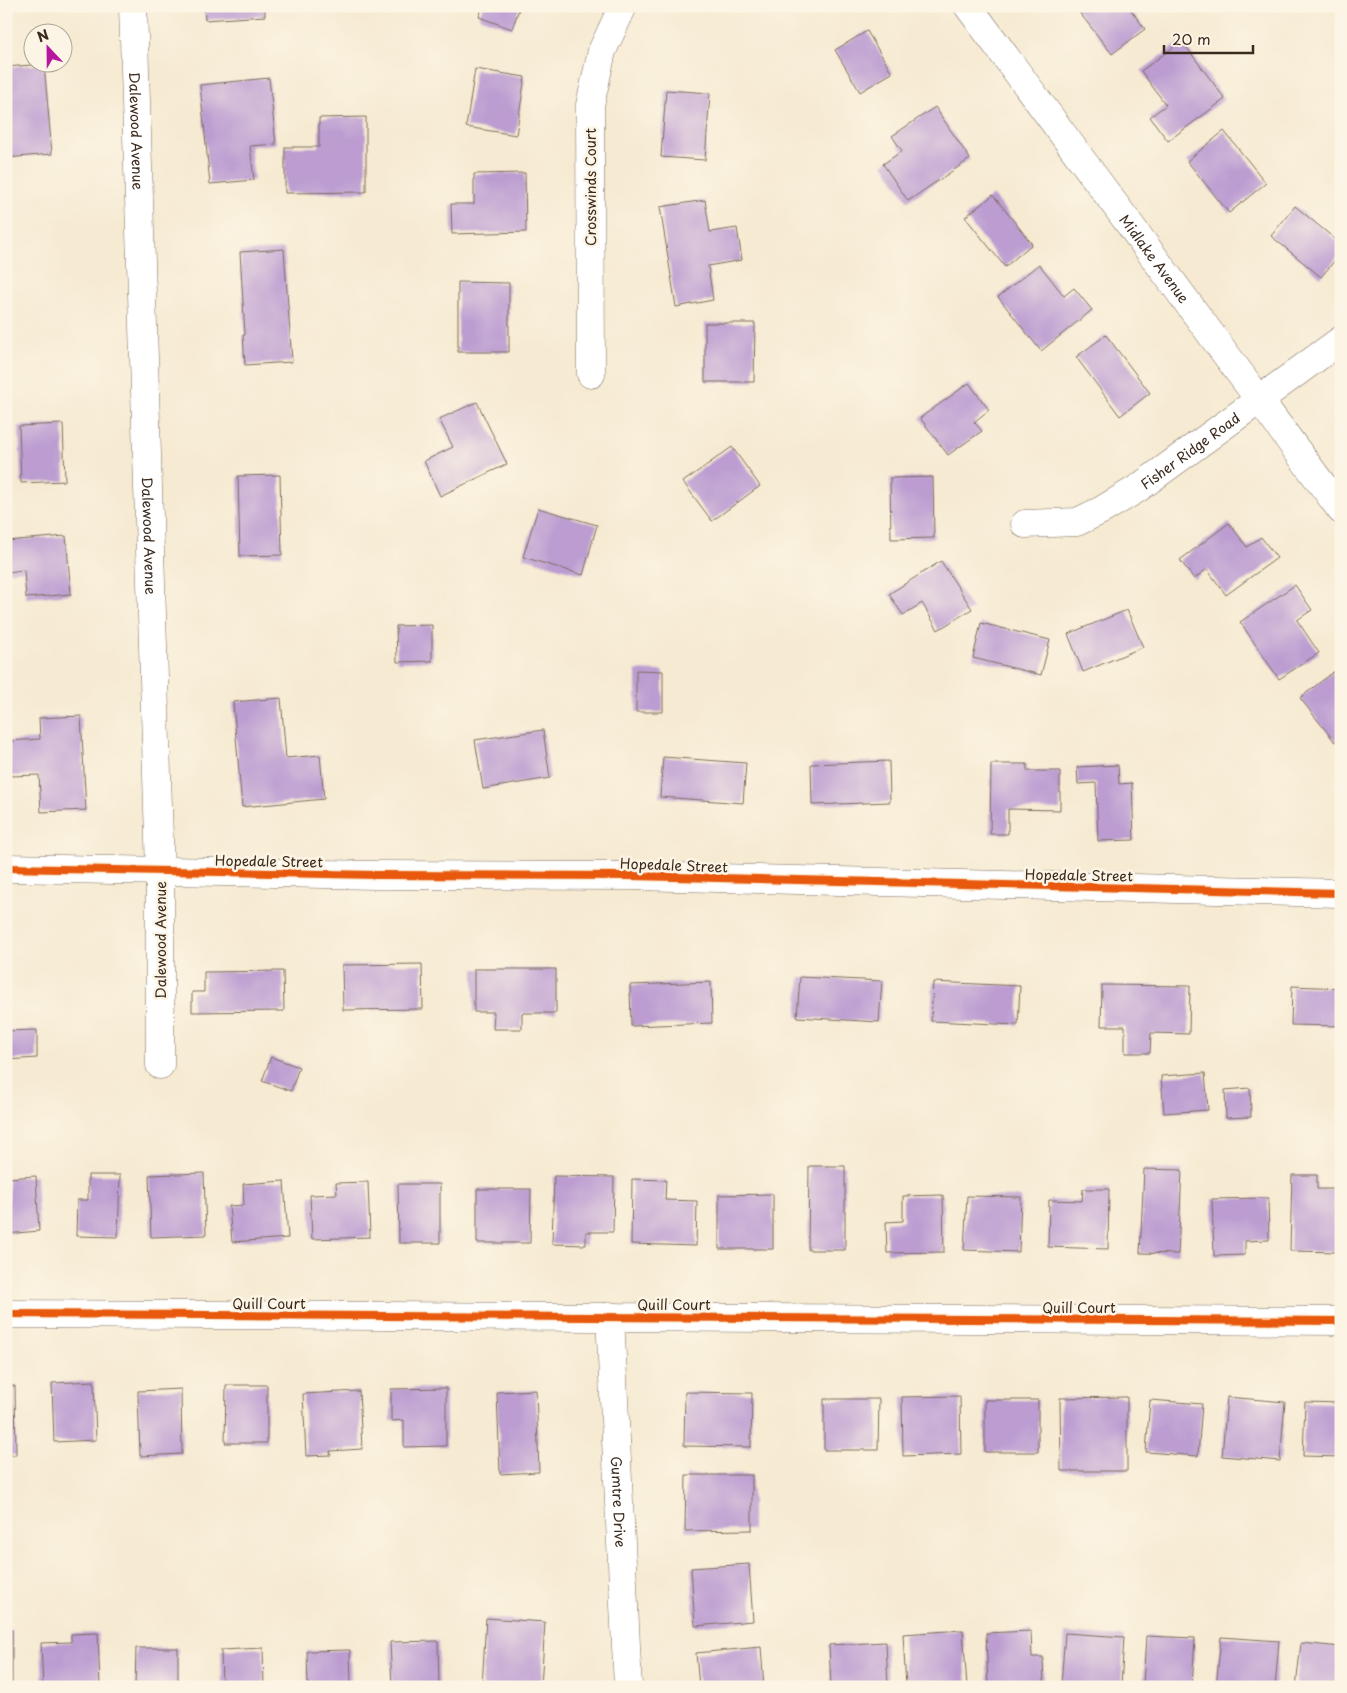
<svg xmlns="http://www.w3.org/2000/svg" width="1347" height="1693" font-family="'Playpen Sans',sans-serif">
<rect width="100%" height="100%" fill="#fcf5e5"/>
<filter id="ink" filterUnits="userSpaceOnUse"><feTurbulence type="fractalNoise" baseFrequency=".02" numOctaves="2"/><feDisplacementMap in="SourceGraphic" scale="10" xChannelSelector="R" yChannelSelector="G"/><feConvolveMatrix kernelMatrix="1 2 1 2 8 2 1 2 1" color-interpolation-filters="sRGB"/></filter>
<filter id="wash" filterUnits="userSpaceOnUse"><feTurbulence type="fractalNoise" baseFrequency=".0096" numOctaves="4" result="noise"/><feDisplacementMap in="SourceGraphic" scale="20" xChannelSelector="R" yChannelSelector="G"/><feGaussianBlur stdDeviation="1.12" result="paint"/><feColorMatrix in="noise" values="0 0 0 0 0 0 0 0 0 0 0 0 0 0 0 0 0 1.4 0 .05"/><feComposite in="paint" operator="in"/></filter>
<g filter="url(#wash)">
<rect width="100%" height="100%" fill="#f6ead2"/>
<g id="blocks">
<path fill="#bc9cd1" d="M204,6h61v10l-60,4z
M483,6h37l-8,23 -33,-12z
M1077,6h51l17,23 -33,25 -37,-47z
M867,31l25,42 -32,19 -25,-42z
M1182,41l43,58 -57,42 -18,-24 16,-12 -25,-34z
M44,64l8,90 -46,4v-91z
M475,69l50,8 -9,58 -50,-8z
M269,78l7,66 -26,2 4,34 -44,4 -10,-99z
M666,90l44,3 -5,67 -44,-3z
M935,107l35,52 -62,42 -25,-37 19,-13 -10,-15z
M366,117v75l-81,1v-46h34v-29z
M1224,131l42,52 -37,30 -42,-52z
M525,173l1,59 -74,2 -1,-30h23v-30z
M993,195l39,49 -27,23 -40,-50z
M705,200l5,32 27,-4 5,32 -34,6 5,34 -37,7 -16,-100z
M1295,206l46,38v9l-20,24 -50,-41z
M284,249l8,113 -47,3 -2,-30h2l-5,-83z
M1039,264l25,32 10,-8 18,22 -51,41 -43,-54z
M458,282l51,1v69h-51z
M705,323h50l-1,59h-49z
M1106,335l44,58 -30,23 -44,-59z
M969,383l20,27 -15,12 8,9 -34,24 -28,-37z
M477,402l30,62 -67,32 -16,-35 29,-14 -14,-28z
M63,424l2,57 -44,2 -2,-57z
M732,447l28,39 -48,35 -29,-39z
M280,475l2,80 -42,1 -2,-80z
M933,477l1,61 -43,1 -1,-61z
M538,508l59,17 -14,50 -60,-18z
M1229,523l18,24 14,-10 16,21 -51,37 -19,-26 -13,10 -14,-19z
M66,536l5,58 -45,4 -2,-28 -17,2 -1,-31z
M941,561l31,48 -34,21 -16,-27 -19,12 -14,-21z
M1295,585l17,25 -15,10 22,33 -40,26 -39,-57z
M1127,610l16,37 -60,25 -15,-38z
M981,623l69,17 -9,35 -68,-17z
M432,625v36l-35,1 -1,-36z
M1341,666v72l-6,4 -35,-44z
M636,670l27,1v41h-27z
M281,698l5,60 34,-3 4,44 -82,8 -9,-105z
M81,716l5,94 -45,2 -2,-37 -29,1 -1,-35 31,-2 -1,-21z
M543,730l7,48 -67,11 -8,-49z
M663,757l83,6 -3,40 -83,-6z
M889,761l1,41 -78,3 -1,-41z
M991,764h36v7h33v39l-52,-1v25h-18z
M1118,765l1,19 13,-1 2,57 -36,1 -2,-58 -18,1 -1,-17z
M422,964l1,45 -80,1 -1,-45z
M474,969h82v44h-34v16h-29l1,-17h-20z
M283,971l1,40 -92,1v-20h12v-20z
M800,977l82,4 -3,41 -82,-5z
M711,982l1,41 -81,3 -1,-41z
M933,982l87,4 -2,39 -87,-4z
M1102,985l88,1 -1,48 -38,-1 -1,20h-25v-27h-24z
M1292,986l49,2v38l-50,-1z
M37,1030v28l-31,2v-29z
M271,1057l28,10 -8,24 -29,-10z
M1205,1073l3,37 -44,3 -3,-37z
M1250,1088l1,29 -25,1 -1,-28z
M809,1166h36v84h-37z
M1144,1169l38,1 -4,84 -38,-1z
M204,1173l2,62 -55,2 -2,-62z
M88,1175h32l-2,62 -42,-1 1,-36h11z
M1292,1175h25v14h24v63l-51,-1z
M36,1176l3,55 -33,3v-34h3l-1,-22z
M554,1176l60,1 -1,55h-27v13l-34,-1z
M632,1179l34,1 -1,20 32,1 -1,45 -65,-2z
M284,1181l4,57 -56,4 -3,-36 15,-1 -1,-21z
M368,1182l2,55 -58,2 -2,-44 27,-1 -1,-11z
M398,1184h42v59h-41z
M477,1189h54l-1,54h-53z
M1083,1189h26l-1,60 -60,-2 1,-47 33,1z
M773,1194v55h-54v-54z
M943,1195l1,57 -57,1 -1,-31 17,-1v-25z
M967,1196l54,1 -2,55 -55,-2z
M1268,1198l1,42 -24,1v14l-31,1 -2,-57z
M94,1381l2,59 -42,2 -2,-59z
M226,1385h41v58h-42z
M6,1386h9l1,69h-10z
M446,1388v58l-42,1v-27l-13,1v-32z
M181,1389l1,65 -42,2 -2,-65z
M536,1390l3,82 -39,2 -3,-82z
M359,1391l3,58 -32,2 1,4 -25,1 -3,-62z
M685,1392l67,1 -1,54 -67,-1z
M960,1396l1,58 -58,2 -1,-59z
M1127,1397v74h-66l-1,-73z
M1227,1397l58,5 -5,59 -58,-5z
M824,1399h55l-1,51h-54z
M985,1400h53v52h-53z
M1150,1400l52,4 -4,52 -52,-4z
M1305,1402l36,1v54l-38,-1z
M686,1475h66v55l-67,1z
M749,1564l4,57 -58,5 -4,-58z
M486,1618l59,4 -4,65h-59z
M6,1630h6v57h-6z
M963,1630l4,57h-61l-3,-53z
M1031,1631l1,26h11l1,28 -56,2 -2,-54z
M98,1633l2,54h-57l-2,-44 30,-1v-8z
M1065,1633l59,4 -3,50 -60,-2z
M1146,1636l49,2 -3,49h-49z
M1221,1637l58,4 -4,46h-59z
M438,1641l1,46h-47l-2,-45z
M886,1642l2,45h-57l-2,-42z
M1301,1643l40,4v40h-45z
M761,1647l3,40h-65l-3,-34z
M136,1648h42v39h-43z
M263,1648l1,39h-42l-1,-37z
M350,1650l1,37h-43l-1,-36z"/>
</g>
</g>
<g filter="url(#ink)">
<use href="#blocks" fill-opacity="0" stroke="#7c6d5d" stroke-width="1"/>
<g fill="none" stroke-linecap="round" stroke-linejoin="round">
<defs>
<g id="minor">
<path id="s1" d="M133,6l27,865v194"/>
<path d="M591,374l-1,-269 12,-54 21,-45"/>
<path id="s2" d="M1025,524l52,-2 25,-12 35,-21 204,-149"/>
<path d="M6,868l370,7 257,1 708,17"/>
<path d="M6,1314l1335,7"/>
<path id="s3" d="M610,1316l18,371"/>
</g>
<g id="tertiary">
<path id="s4" d="M968,6l373,504"/>
</g>
</defs>
<use href="#minor" stroke="#7c6d5d" stroke-width="29"/>
<use href="#tertiary" stroke="#7c6d5d" stroke-width="29"/>
<use href="#minor" stroke="#fff" stroke-width="28"/>
<use href="#tertiary" stroke="#fff" stroke-width="28"/>
<defs>
<path id="cycleway" d="M6,868l370,7 257,1 708,17
M6,1314l1335,7"/>
</defs>
<use href="#cycleway" stroke="#fcf5e5" stroke-width="11"/>
<use href="#cycleway" stroke="#e8590c" stroke-width="8"/>
</g>
</g>
<g text-anchor="middle" dominant-baseline="central" stroke-width="5" stroke-linejoin="round" paint-order="stroke">
<g font-size="14" fill="#3b2a1e" stroke="#fcf5e5">
<text stroke="none"><textPath href="#s1" startOffset="125">Dalewood Avenue</textPath></text>
<text transform="translate(590 187) rotate(-90)">Crosswinds Court</text>
<text stroke="none"><textPath href="#s4" startOffset="314">Midlake Avenue</textPath></text>
<text stroke="none"><textPath href="#s2" startOffset="186">Fisher Ridge Road</textPath></text>
<text stroke="none"><textPath href="#s1" startOffset="530">Dalewood Avenue</textPath></text>
<text transform="translate(269 861) rotate(1)">Hopedale Street</text>
<text transform="translate(674 865) rotate(2)">Hopedale Street</text>
<text transform="translate(1079 875) rotate(1)">Hopedale Street</text>
<text transform="translate(160 940) rotate(-90)">Dalewood Avenue</text>
<text x="269" y="1303">Quill Court</text>
<text x="674" y="1304">Quill Court</text>
<text x="1079" y="1307">Quill Court</text>
<text stroke="none"><textPath href="#s3" startOffset="186">Gumtre Drive</textPath></text>
</g>
</g>
<rect width="1347" height="1693" fill="none" stroke="#fcf5e5" stroke-width="25"/>
<g transform="translate(48 48) rotate(338)"><circle r="24" fill="#fcf5e5" stroke="#afa495"/>
<path d="M0-4L9 19L0 12L-9 19Z" fill="#b5179e"/>
<text y="-8" font-size="14" font-weight="bold" text-anchor="middle" fill="#3b2a1e">N</text>
</g>
<path d="M1164 45v8h89v-8" fill="none" stroke="#3b2a1e" stroke-width="2.5"/>
<text x="1172" y="45" font-size="15" fill="#3b2a1e" stroke="#fcf5e5" stroke-width="4" paint-order="stroke">20 m</text>
</svg>
